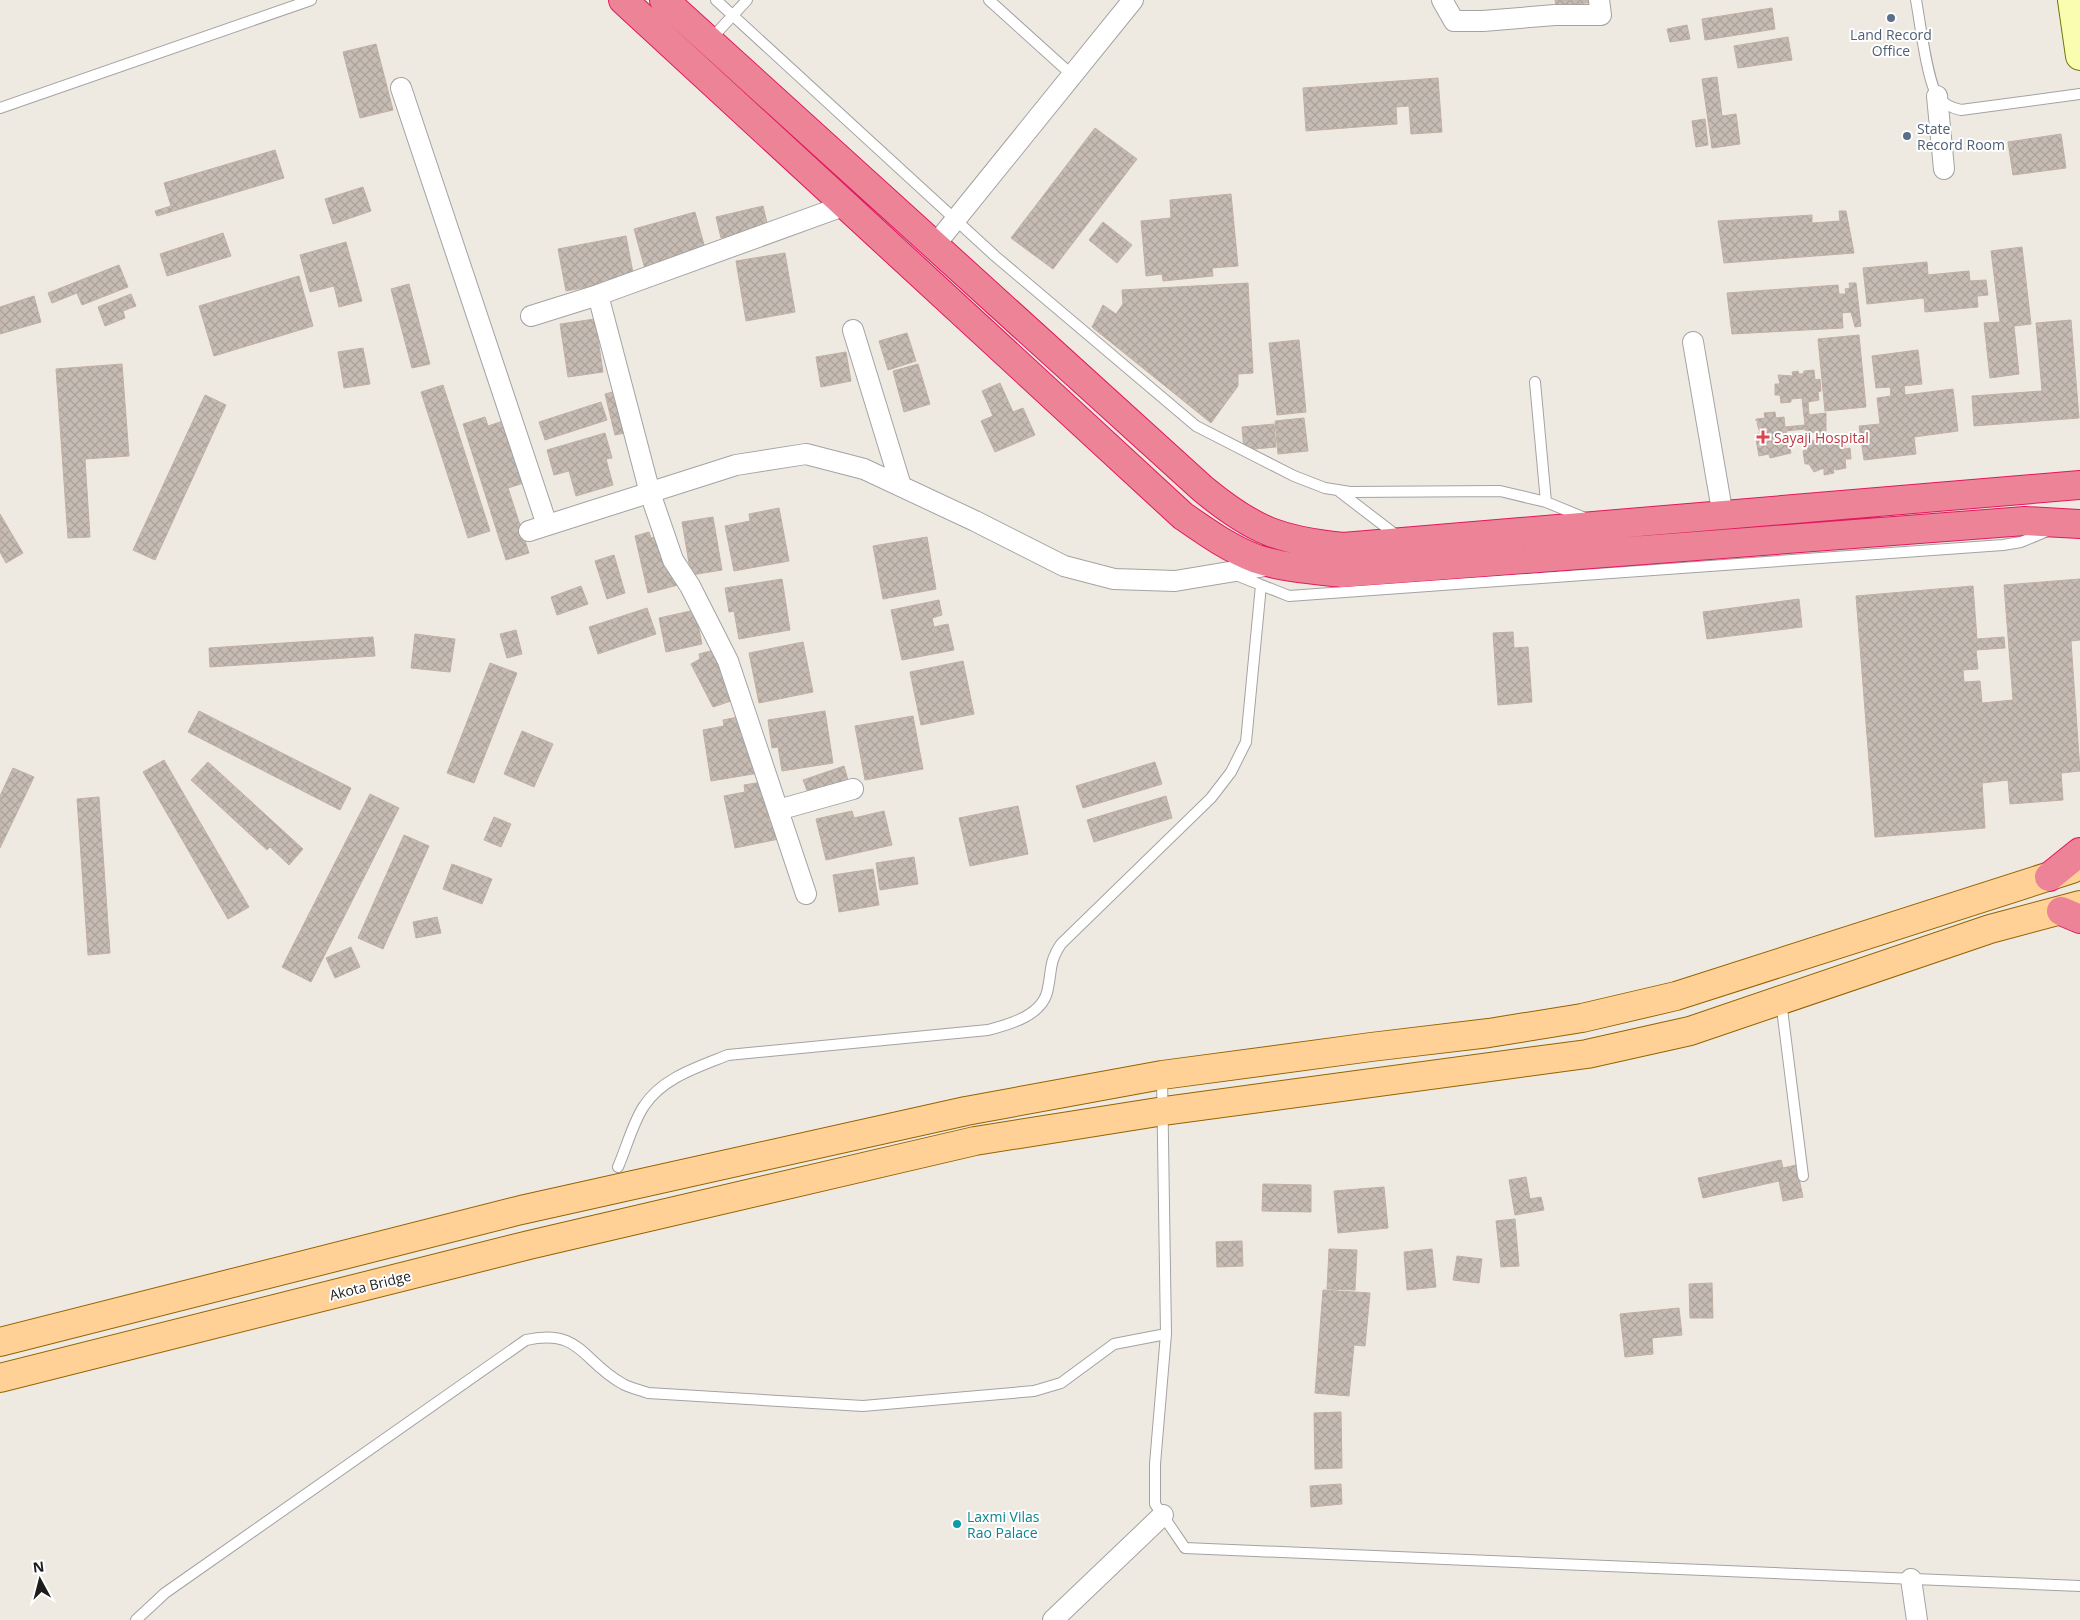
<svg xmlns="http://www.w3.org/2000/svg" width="2080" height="1620" font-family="'Open Sans',sans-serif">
<defs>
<pattern id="building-cross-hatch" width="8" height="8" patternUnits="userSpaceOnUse" patternTransform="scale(1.25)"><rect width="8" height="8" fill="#c6bcb4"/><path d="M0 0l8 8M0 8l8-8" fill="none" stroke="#aaa19a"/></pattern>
</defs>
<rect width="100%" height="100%" fill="#efeae1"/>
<path fill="url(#building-cross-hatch)" stroke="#c1b0a3" d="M1555,0h40l1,2 -40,4z
M1772,8l3,21 -70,11 -3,-21z
M1687,25l3,14 -20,3 -3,-13z
M1788,37l4,23 -54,8 -4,-22z
M376,44l17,66 -33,8 -17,-66z
M1717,77l5,39 14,-2 4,30 -28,4 -10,-69z
M1438,78l4,54 -31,2 -2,-28 -13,1 1,17 -91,7 -3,-43z
M1705,119l3,26 -12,2 -4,-26z
M1095,128l42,31 -84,110 -42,-31z
M2061,134l5,34 -53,7 -5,-33z
M275,150l9,28 -127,38 -2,-5 16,-5 -7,-23z
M363,187l8,24 -38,13 -8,-25z
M1231,194l7,72 -26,2 1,8 -50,5 -1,-7 -16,2 -5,-55 30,-3 -1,-18z
M763,206l5,21 -47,11 -5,-21z
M1839,211h7l8,42 -130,10 -6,-42 94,-6v8l28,-2z
M695,212l11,40 -61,17 -11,-40z
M1103,222l29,23 -15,18 -28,-23z
M223,233l8,23 -64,20 -7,-22z
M626,236l8,42 -68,13 -8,-42z
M346,242l16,59 -23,6 -5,-21 -24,6 -10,-37z
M2022,247l9,77 -17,2 5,48 -29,4 -6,-55 16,-1 -9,-71z
M785,253l10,59 -49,9 -10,-60z
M1927,262l1,13 41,-4 1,10 16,-1 2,15 -11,1 1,11 -53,5 -1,-14 -57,6 -4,-36z
M119,265l9,22 -46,18 -5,-12 -25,10 -4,-10z
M299,276l14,50 -99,30 -15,-50z
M1248,283l5,90 -15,1v12l-27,37 -119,-96 11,-22 13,9 7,-10 -1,-14z
M1849,283h7l5,43 -6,1 -4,-15 -9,1 1,15 -111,6 -5,-41 111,-8 1,9h7l-1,-5 5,-1z
M409,284l21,80 -18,4 -21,-79z
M131,294l5,12 -13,5 2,7 -20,8 -7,-19z
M34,296l7,26 -41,12v-27z
M595,319l8,53 -35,5 -8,-53z
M2071,320l8,98 -105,8 -2,-30 70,-5 -6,-68z
M907,333l9,28 -28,9 -9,-29z
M1859,335l7,72 -41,4 -7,-72z
M1299,340l7,72 -29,3 -8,-72z
M363,348l7,36 -26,4 -6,-36z
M1918,350l4,34 -18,2 1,9 48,-6 5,42 -44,6 2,17 -52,6 -5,-34 21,-2 -3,-26 14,-2 -1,-9 -14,1 -4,-32z
M846,352l5,29 -30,6 -5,-30z
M122,364l7,92 -44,3 5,78 -22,1 -12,-169z
M918,364l12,40 -26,8 -11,-41z
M1814,370l1,10 5,-1 1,12 -3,1 1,8 -11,2 1,13 17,-2v18l-3,1 1,13 11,-1v-4l9,-1 1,10 5,-1 1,11h-6l1,9 -10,2 -3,-2 1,5 -10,2v-7l-10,4 -5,-8h-4l-2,-13 5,-1 -2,-9 11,-1 -1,-8 -10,1 -1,-4 -19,2 5,22 -21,5 -1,-4 -10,2 -4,-22 5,-1 -3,-10 2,-2h-3v-2l9,-1 -1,-5 11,-1 1,6 8,-1 1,10 20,-2 -3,-27 -11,1v3l-10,1 -1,-8h-5v-11h5l-2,-9 15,1 -1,-4 6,-1 1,3h4l1,-3z
M1000,383l13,29 10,-4 12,27 -40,17 -14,-31 12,-5 -11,-25z
M443,385l47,146 -22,7 -47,-146z
M620,390l10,42 -15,3 -10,-41z
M205,395l21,10 -71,155 -22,-10z
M601,402l6,18 -62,20 -6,-18z
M485,417l3,9 18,-6 21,62 -19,6 21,65 -23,7 -43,-136z
M1304,418l4,33 -30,3 -3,-33z
M1274,424l2,23 -32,3 -2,-23z
M605,433l7,25 -6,1 7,26 -37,11 -7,-25 -15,4 -7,-25z
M779,508l10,53 -55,10 -9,-45 25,-5 -1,-7z
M0,514l23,39 -17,10 -6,-11z
M713,517l9,53 -31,5 -9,-53z
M649,532l2,6 13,-3 14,50 -30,8 -13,-57z
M927,537l9,52 -53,10 -10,-53z
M614,555l11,38 -18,6 -12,-38z
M782,579l8,51 -51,9 -5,-28 -5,1 -4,-24z
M2080,579v61l-9,1 9,130 -19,2 2,27 -53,4 -2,-24 -26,3 3,45 -110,9 -19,-241 117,-10 4,53 27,-2 1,11 -29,2 2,19 -15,1 1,12 16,-1 2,22 31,-3 -9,-115z
M581,586l7,18 -31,11 -6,-18z
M1799,599l3,28 -95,12 -4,-27z
M939,600l3,15 -10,3 2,9 14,-3 6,26 -52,10 -11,-50z
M647,608l9,26 -58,20 -9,-27z
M695,610l7,34 -36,8 -7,-34z
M516,630l6,24 -15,4 -7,-24z
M1513,632l1,16 14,-1 4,55 -34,3 -5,-72z
M415,634l40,5 -5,33 -39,-4z
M373,637l2,19 -165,11 -1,-19z
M803,642l10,50 -54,11 -10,-50z
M718,649l19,50 -24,8 -22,-43 9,-5 -1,-5z
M963,661l11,53 -53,11 -11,-53z
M490,663l27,10 -43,110 -27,-10z
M199,711l152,77 -11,22 -152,-78z
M825,711l8,52 -51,8 -4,-24 -6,1 -4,-28z
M743,716l16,57 -48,8 -8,-51 21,-4 -1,-6z
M913,716l10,53 -58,11 -10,-54z
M522,731l31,13 -19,43 -30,-13z
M164,760l85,147 -21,12 -85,-147z
M208,762l95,87 -14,16 -19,-18 -3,3 -76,-70z
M1155,762l7,22 -79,24 -7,-22z
M844,766l4,14 -40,13 -5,-13z
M13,768l21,9 -34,71v-52z
M762,782l7,39 7,-1 3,19 -44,9 -11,-52 21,-4 -1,-7z
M370,794l29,14 -88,174 -29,-15z
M1166,796l6,22 -78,24 -7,-22z
M99,797l11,156 -22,2 -11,-156z
M1018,806l10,48 -58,12 -11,-48z
M852,811l2,7 30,-7 8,34 -66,15 -10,-41z
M494,817l17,7 -10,23 -17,-7z
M404,835l25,11 -46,103 -25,-11z
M914,857l4,27 -38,6 -4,-27z
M452,864l40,15 -10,25 -39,-15z
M873,869l6,36 -40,7 -6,-37z
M437,917l4,16 -25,5 -3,-16z
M351,947l9,20 -25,11 -9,-20z
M1781,1160l2,8 13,-3 7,32 -20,4 -4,-20 -76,17 -5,-20z
M1526,1177l4,22 11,-2 3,13 -29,5 -6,-35z
M1263,1184l48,1v27l-49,-1z
M1384,1187l4,41 -50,5 -4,-42z
M1515,1219l4,47 -18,1 -5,-46z
M1242,1241l1,25 -26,1 -1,-25z
M1329,1249l28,1 -2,40 -28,-1z
M1432,1249l4,38 -29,3 -3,-38z
M1457,1256l25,3 -3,24 -26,-3z
M1712,1283l1,35h-23l-1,-34z
M1323,1290l47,3 -5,53 -11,-1 -5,51 -34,-3z
M1679,1308l3,27 -30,3 1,16 -28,3 -5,-43z
M1341,1412l1,56 -27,1 -1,-56z
M1341,1484l1,20 -31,3 -1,-21z"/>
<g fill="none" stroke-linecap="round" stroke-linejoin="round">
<defs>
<path id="lane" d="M716,0l279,256 201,170 98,50 31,12 25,4 150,-1 46,11 39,16
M989,0l83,75
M1916,0c4,21 11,82 22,97 6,8 14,11 23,13l119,-16
M710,40l37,-40
M0,108l311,-108
M1535,382l11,120
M1340,492l60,46
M1236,575l53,21 714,-51 18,-3 29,-12
M1781,1001l22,175
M1162,1076l4,258 -11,130v40l30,44 895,38
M618,1167c8,-18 15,-45 26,-61 18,-28 54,-39 84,-51l260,-25c23,-6 56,-15 60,-42 4,-19 1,-26 13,-44l150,-146 20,-26 15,-30 15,-157
M136,1620l29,-27 361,-253c56,-12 56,22 97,44 7,4 17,6 25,9l215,13 171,-15 27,-8 53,-39 52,-10"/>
<path id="street" d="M1442,0l12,21h29l72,-6h46l-2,-15
M401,88l146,437
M1937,96l7,73
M935,245l198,-245
M598,295l52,198 23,67 17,26 38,75 78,233
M531,316l67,-21 248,-90
M853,330l48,156
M1693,342l30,174
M529,531l207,-66 70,-11 58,15 111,52 89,45 50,13 61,2 96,-16
M778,810l75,-21
M1911,1579l6,41
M1053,1620l110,-105"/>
<path id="secondary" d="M2072,0l8,56"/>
<path id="primary" d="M0,1342l521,-132 445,-99 196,-36 209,-28 118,-14 93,-15 94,-22 396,-127
M0,1378l529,-133 446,-104 189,-30 423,-57 103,-23 300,-102 90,-24"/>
<path id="highway" d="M623,0l560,516c23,16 47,33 74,43 27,9 58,11 85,14l683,-52 55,3
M664,0l539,489c50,41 75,51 140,58l737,-62
M2049,877l31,-25
M2061,911l19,8"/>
</defs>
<use href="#lane" stroke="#a3a3a3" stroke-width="12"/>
<use href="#street" stroke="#a3a3a3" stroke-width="22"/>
<use href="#secondary" stroke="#6a7700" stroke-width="30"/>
<use href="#primary" stroke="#956300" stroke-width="30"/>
<use href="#highway" stroke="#e2185e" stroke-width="30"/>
<use href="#lane" stroke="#fff" stroke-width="10"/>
<use href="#street" stroke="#fff" stroke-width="20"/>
<use href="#secondary" stroke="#fafdb0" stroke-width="28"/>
<use href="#primary" stroke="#ffd196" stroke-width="28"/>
<use href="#highway" stroke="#ec8397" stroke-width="28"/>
</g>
<g fill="#5c6f8a" stroke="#fff" stroke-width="2">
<circle cx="1891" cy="18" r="5"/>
<circle cx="1907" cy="136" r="5"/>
</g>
<path fill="#e0444e" stroke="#fff" stroke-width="2" d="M1760.5 429.5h5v5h5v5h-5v5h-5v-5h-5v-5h5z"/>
<circle fill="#0f9aa8" stroke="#fff" stroke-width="2" cx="957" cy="1524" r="5"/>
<g text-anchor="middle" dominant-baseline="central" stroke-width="4" stroke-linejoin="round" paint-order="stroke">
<g font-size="14" fill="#4e5e75" stroke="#fff">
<text x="1891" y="34">Land Record<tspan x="1891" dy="16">Office</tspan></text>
<text x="1917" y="128" text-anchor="start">State<tspan x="1917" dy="16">Record Room</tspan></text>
</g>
<g font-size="14" fill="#be3a42" stroke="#fff" text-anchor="start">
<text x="1774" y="437">Sayaji Hospital</text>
</g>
<g font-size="14" fill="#1c1c1c" stroke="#fff">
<text transform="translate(370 1285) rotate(-14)">Akota Bridge</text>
</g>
<g font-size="14" fill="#0d838f" stroke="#fff" text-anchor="start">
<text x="967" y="1516">Laxmi Vilas<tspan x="967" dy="16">Rao Palace</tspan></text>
</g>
</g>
<g transform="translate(40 1580) rotate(353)" stroke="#ffffff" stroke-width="4" paint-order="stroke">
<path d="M0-4L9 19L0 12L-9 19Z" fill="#1c1c1c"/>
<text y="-8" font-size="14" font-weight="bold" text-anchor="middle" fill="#1c1c1c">N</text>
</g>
</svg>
